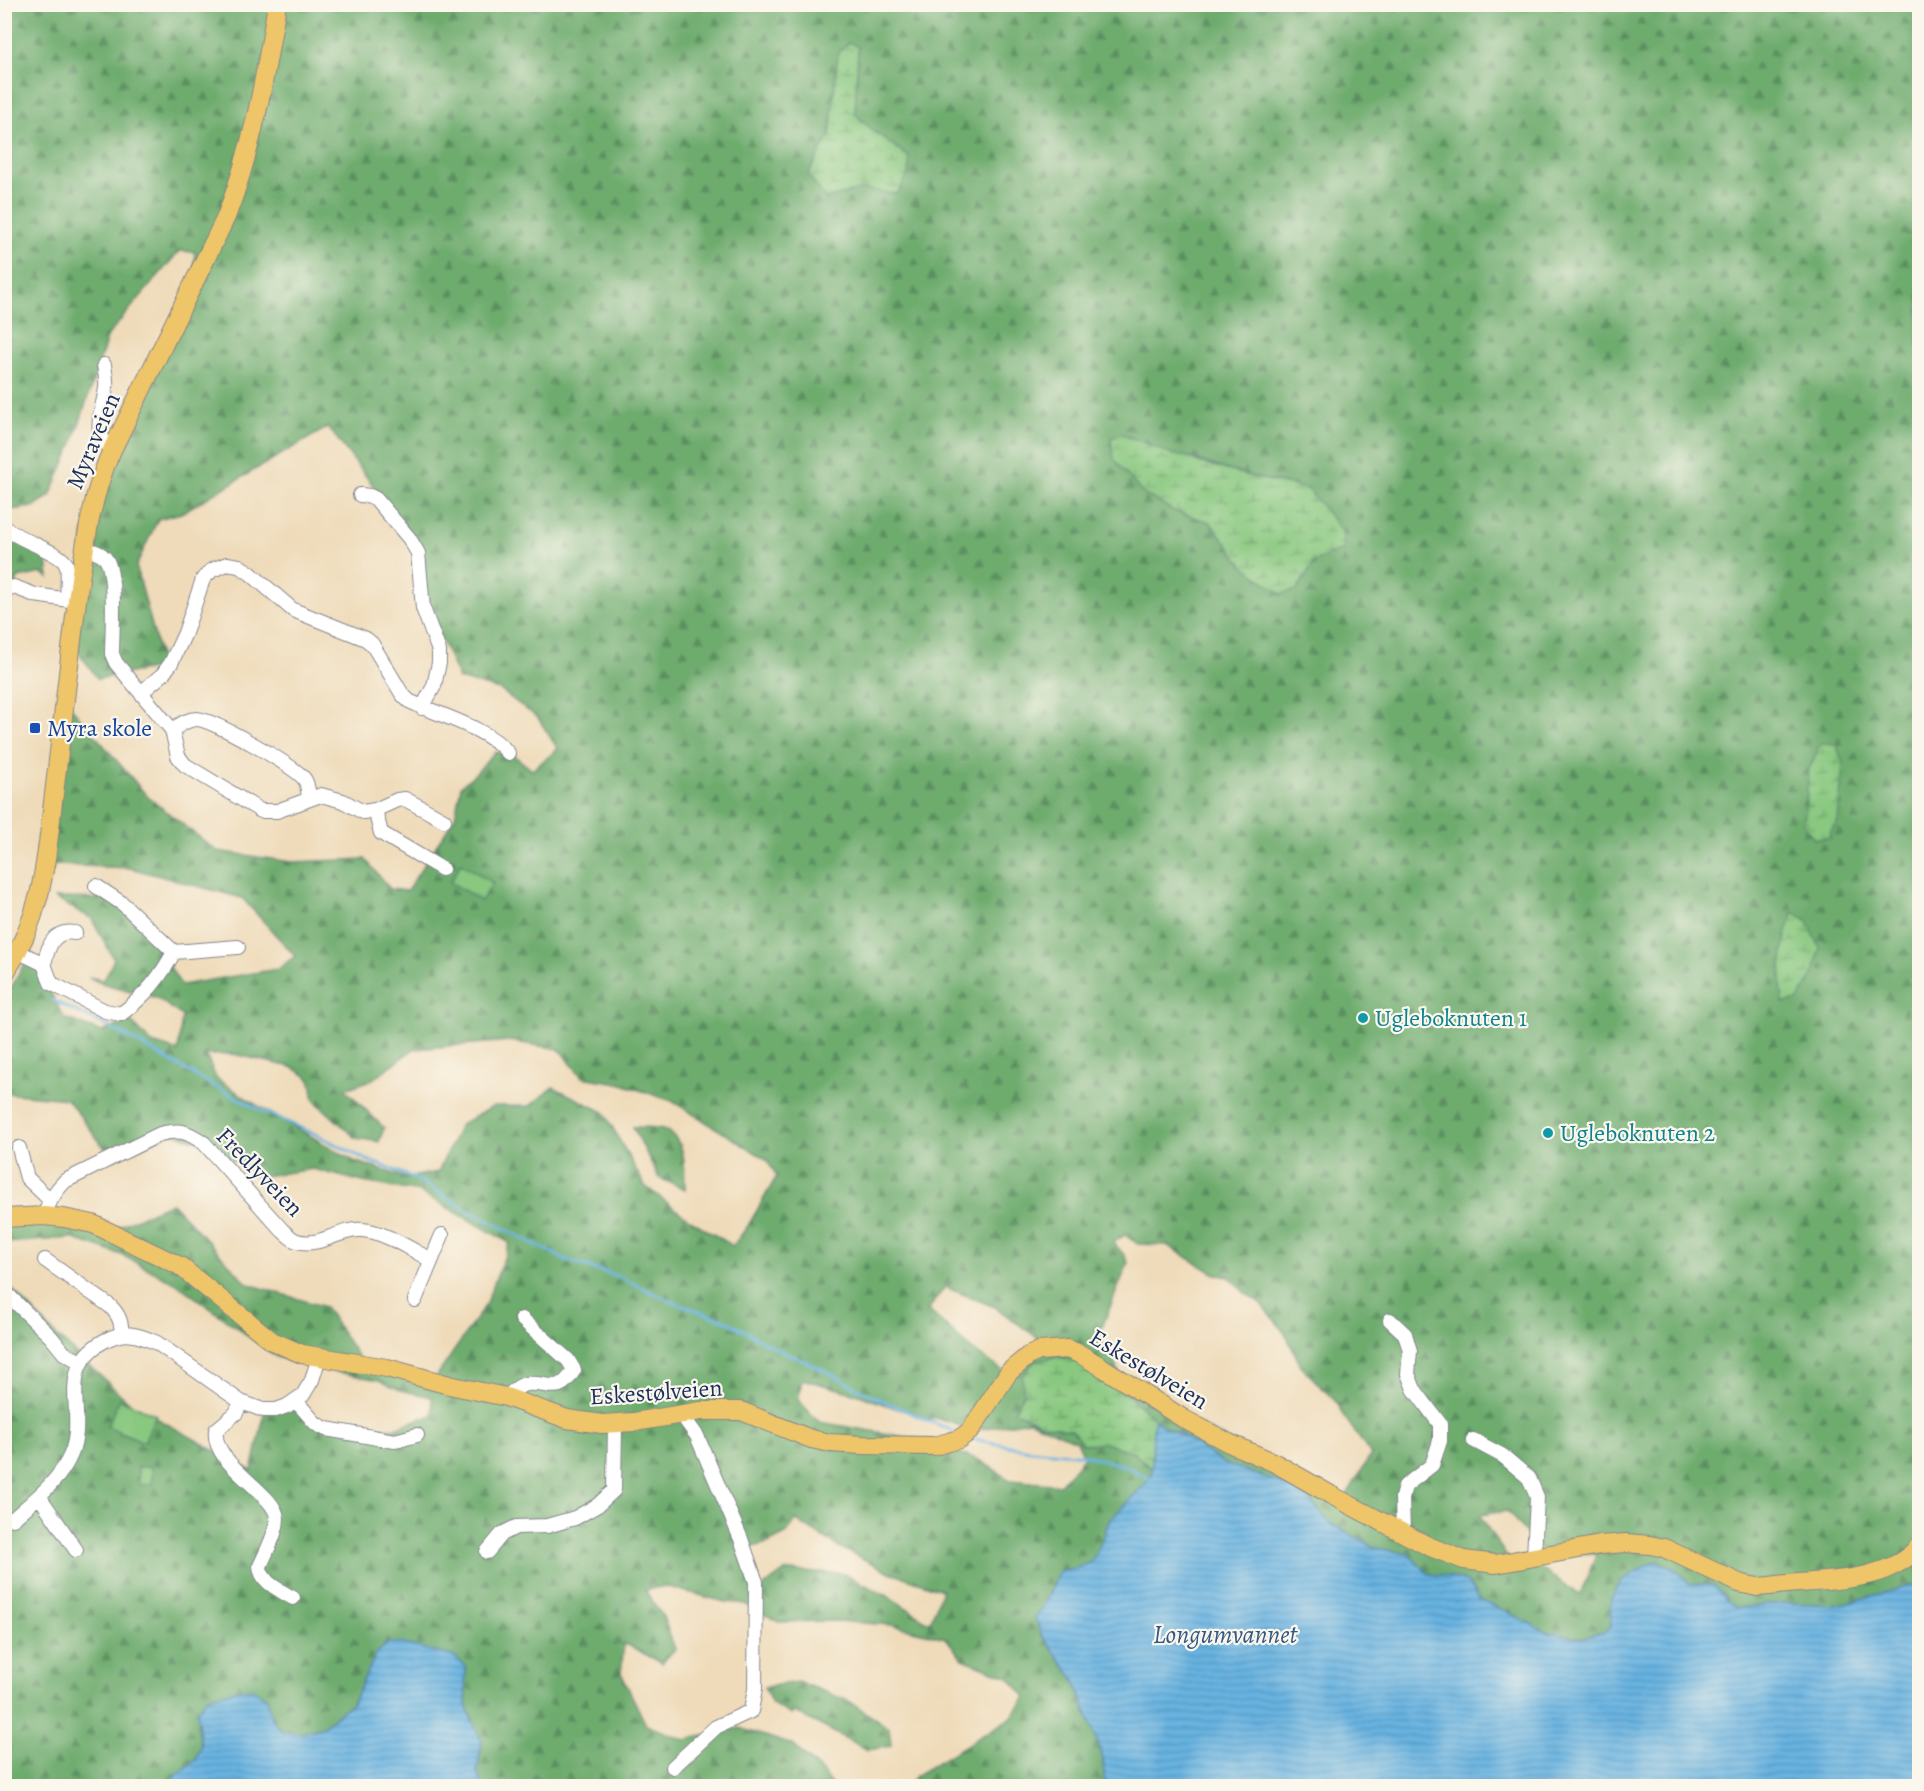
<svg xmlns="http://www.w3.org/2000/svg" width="1924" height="1791" font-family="Alegreya,serif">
<defs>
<pattern id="forest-firs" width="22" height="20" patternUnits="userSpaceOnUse" patternTransform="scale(1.5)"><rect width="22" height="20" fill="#6eac6e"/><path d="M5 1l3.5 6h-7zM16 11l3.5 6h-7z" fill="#5a8c5e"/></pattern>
<pattern id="wetland-marsh" width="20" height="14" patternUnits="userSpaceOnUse" patternTransform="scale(1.5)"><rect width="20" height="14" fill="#88c87f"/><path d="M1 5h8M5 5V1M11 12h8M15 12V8" fill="none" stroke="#6ea36b"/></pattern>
<pattern id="water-rules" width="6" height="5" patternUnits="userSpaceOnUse" patternTransform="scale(1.5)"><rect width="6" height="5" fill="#68b3e1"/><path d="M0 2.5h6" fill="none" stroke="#5592ba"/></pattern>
</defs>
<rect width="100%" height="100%" fill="#fbf7ec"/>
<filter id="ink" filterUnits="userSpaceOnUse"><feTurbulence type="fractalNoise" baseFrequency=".0167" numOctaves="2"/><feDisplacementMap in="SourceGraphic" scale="12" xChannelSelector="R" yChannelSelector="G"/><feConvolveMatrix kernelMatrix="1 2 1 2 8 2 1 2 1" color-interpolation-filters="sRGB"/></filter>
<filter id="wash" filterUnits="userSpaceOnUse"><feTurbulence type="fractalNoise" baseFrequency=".008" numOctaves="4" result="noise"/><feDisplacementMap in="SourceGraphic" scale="24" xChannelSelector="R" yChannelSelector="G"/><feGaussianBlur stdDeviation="1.35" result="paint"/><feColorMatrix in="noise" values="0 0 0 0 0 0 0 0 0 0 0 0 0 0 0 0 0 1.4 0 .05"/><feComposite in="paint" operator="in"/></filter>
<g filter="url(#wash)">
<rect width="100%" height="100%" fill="#efdbba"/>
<path fill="url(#forest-firs)" stroke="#446e66" stroke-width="1.5" fill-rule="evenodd" d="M5,5h1914v1579l-82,21 -52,-2 -47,5 -12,-8 -13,-15 -23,-1 -15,-15 -64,30v27l-7,6 -22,6 -34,-5 -42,-22 -27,-11 -12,-18 -20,-6 -18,-2 -20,-20 -33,-6 -45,-24 -25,-28 -28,-14 -55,-19 -42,-28 -17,-8 -55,-48 -85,15 -10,17 28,13 30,6 11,14 22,-1 28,9 19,17 -2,10 -5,6 -36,36 -10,27 -8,14 -11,5 -19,4c-15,19 -18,39 -20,63l34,46 28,77 2,29h-197l7,-10 96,-58 15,-21 -17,-20 -46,-18 -17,-21 -54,-13 -56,-4 -57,1 -34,-18 -20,-2 -60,-16 -20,4 18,27 12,32 -13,14 -38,-20 -3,30 25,52 39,15 54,-12 54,17 29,27 10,14h-343l-7,-1 -5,-13 5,-30 -14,-31 -3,-20 1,-24 -90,-13 -23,48 -31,25 -19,6 -20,-1 -12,-14 -4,-20 -70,25 4,24 -5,13 -28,22v4h-163v-504l53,55 73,67 121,67 13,-60 35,-2 44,20 14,-2 36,2 24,-10 15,-3 -1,-19 -32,-7 -21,-10 -73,-14 -29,-9 -100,-73 -55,-29 -51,-17 -66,5v-20h31l65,11 71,-31 76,81 77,23 37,56 70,20 53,-77 25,-63 -90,-51 -57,-10 -50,-13 -57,8 -47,-33 -37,-11 -59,26 -46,-60 -62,-6v-93l22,-42 10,9 27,51 38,14 28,-11 22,22 26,8 4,-35 -25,-18 -56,-15 -13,-6 16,3 10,-21 -23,-41 -37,-20 56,1 39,34 32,52 97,-16 17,-13 -53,-58 -112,-30 -75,-3 -6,11 20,-171 79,92 69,54 75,11 73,-3 25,30 17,2 48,-74 6,-31 16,-14 18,-20 17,2 20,16 26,-21 -20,-31 -38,-28 -41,-11 -31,-70 -11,-67 -89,-115 -147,86 -23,6 -22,47 27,101 -65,12 -21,-29 7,-117 110,-253 1,-28 -16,-1 -71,84 -35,108 -23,53 -17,11 -23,3 1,18 36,31 2,19 -7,-5 -24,5 -13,45zM858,47l-3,67 16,15 38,28 -11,36 -36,-4 -36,10 -5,-49 9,-13 8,-84zM1174,455c19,2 36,10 55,15 26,8 52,13 79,19l36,60 -29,12 -18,29 -53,-24 -34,-44 -34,-10zM509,1041l50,8 23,28 37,6 53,18 94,58 11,17 -29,50 -15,20 -44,-27 -44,-33 -41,-74 -51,-25 -23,19h-36l-33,18 -23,48 -32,6 -52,-17 -96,-55 -42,-28 -10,-23 27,-1 59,13 15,9 4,6 3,18 42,38 23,4 5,-14 -39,-39 26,-9 43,-31zM1125,1235l13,9 29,1 48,29 14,3 16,16 15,10 24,28 17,35 38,39 2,7 30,43 -29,48 -217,-119 -26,-50 29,-71 -4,-8 -11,-13zM945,1287l50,20 44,32 -8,16 -26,17 -35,-24 -42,-38zM802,1379l51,14 51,18h5l20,11 3,-5 42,13 56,-9 47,20 7,16 -24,28 -50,-5 -29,-19 -51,-20 -111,-19 -21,-22zM1507,1511l38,44 52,-2 -17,42 -58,-39 -13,4 -30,-45zM796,1520l45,28 51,25 50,17 -12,33 -39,-25 -49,-25 -57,-2 -19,14 -9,11 -12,-47 23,-6 18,-9z
M633,1127c9,1 25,-1 32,3 23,12 19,37 20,59l-26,-11z
M798,1682l51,19 40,27 2,18 -23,4 -75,-39 -1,4 -20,-11 -8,-17z"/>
<path fill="url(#wetland-marsh)" stroke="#527c6e" stroke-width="1.5" d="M849,42l9,5 -3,67 16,15 38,28v17l-12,20 -35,-5 -36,10 -18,-24 13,-25 9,-13 8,-84z
M1122,434l52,21 15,2 9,5 54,15 56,12 34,42 2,18 -29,12 -18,29 -16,4 -37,-28 -34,-44 -34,-10 -34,-19 -28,-34 -3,-21z
M1821,743l15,1 7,19 -5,58 -9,13 2,4 -17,1 -10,-14 5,-56z
M1793,912l14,8 13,28 -7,28 -16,25 -14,2c-5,-29 0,-63 10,-91z
M1055,1357c38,2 72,38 100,62l-2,7 -1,43 -19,-17 -28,-9 -22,1 -11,-14 -30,-6 -28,-13 10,-17 -2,-18 13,-15z"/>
<path fill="#88c87f" stroke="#527c6e" stroke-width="1.5" d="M461,863l32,20 -12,18 -31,-19z
M120,1399l36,16 -12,27 -37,-16z
M138,1467h14v17l-13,1z"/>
<path fill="url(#water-rules)" stroke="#4271a0" stroke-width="1.5" d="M1155,1419l9,8 17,8 42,28 55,19 28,14 25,28 45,24 33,6 20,20 18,2 20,6 12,18 27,11 42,22 34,5 22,-6 7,-6c0,-9 -2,-20 1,-29 4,-16 31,-31 46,-36l17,8 15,15 23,1 13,15 12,8 47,-5 52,2 82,-21v202h-814l-2,-29 -28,-77 -34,-46 -6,-17c13,-13 15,-32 26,-46l19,-4 11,-5 8,-14 10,-27 41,-42 2,-10 1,-43z
M388,1643h12l55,14 11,10 -1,24 3,20 14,31 -5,30 5,12 7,2h-321v-4l28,-22 5,-13 -4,-37 11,-13 31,-8h13l15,9 4,20 12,14 20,1 19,-6 31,-25 23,-48z"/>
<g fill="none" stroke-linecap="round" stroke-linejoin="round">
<path stroke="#68b3e1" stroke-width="3" d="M52,1000l65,31 97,55 51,26 50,22 52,26 52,20 48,30 99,50 54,17 50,24 55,19 48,27 51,23 48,26 83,36
M973,1439l57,11 55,5 43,12 22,12"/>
</g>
</g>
<g filter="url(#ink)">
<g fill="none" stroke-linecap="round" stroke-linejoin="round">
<defs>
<path id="minor" d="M104,365c1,7 3,15 2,23 -3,22 -16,45 6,62
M360,495l10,1 6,3 33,39 9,15 5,55 16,43v12l-5,23 -12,22
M4,527c14,13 56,25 62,37 4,9 0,24 2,34l8,8
M84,549c8,2 16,3 21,9 12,13 7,76 7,96l4,9 56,67
M4,592l5,-4 5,-1 21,8 34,5
M142,692l21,-18 8,-11 14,-30 18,-54 9,-9 15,-6 12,2 11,7 43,37 73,29 6,5 30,50 7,7c29,14 79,27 99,52
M309,798c-1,-6 -1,-13 -4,-18 -8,-13 -93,-61 -108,-61 -10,0 -17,6 -25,11l6,26 7,9 76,46h16l44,-16 22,6 20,11 12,-2 22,-10 8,-1 39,21
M375,810l6,23 61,36
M19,952l25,12 7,19 54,28 16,3c24,-18 39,-36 53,-62l-51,-48 -27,-18
M174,952l64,-5
M44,964c4,-17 9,-35 31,-31
M19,1148l8,30 23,22
M44,1216c5,-14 10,-24 21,-35l95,-47c21,-5 26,-3 44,9l78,87c5,4 10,10 15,11 23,7 43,-13 65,-11 21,1 50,20 69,30
M45,1260l65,46c9,9 11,15 12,27
M4,1291l47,46 13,16 17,9
M415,1300l27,-65
M1390,1320l15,14 5,17 -2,23 6,15 26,35v17l-8,24 -27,21 -3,12 1,35
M506,1397c7,-5 12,-12 21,-13 23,-2 32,12 47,-14l-6,-10 -46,-41
M296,1401l20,23 10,5 69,12 22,-6
M241,1402l-5,11 -20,17c-5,35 59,62 61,88 0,15 -11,34 -17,48 1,17 20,24 33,32
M1473,1440l30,16 26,22 8,19 -3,60
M39,1496l37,54
M13,1519c20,-18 47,-38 58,-65 17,-42 -17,-85 33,-113 20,-11 33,-7 53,2l84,59 22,8h13l11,-4 16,-11 9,-15 7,-23
M487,1552l15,-18 14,-7 31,-1 28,-8 23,-13 16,-15 1,-66
M673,1767l43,-40 35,-16 4,-22 1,-107 -15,-43 -44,-103 -16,-22"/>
<path id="major" d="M4,975c38,-60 41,-105 49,-173 9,-72 16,-144 26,-216 7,-48 13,-92 33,-136l114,-233c27,-69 39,-140 51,-213
M4,1218l40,-2 20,2 29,6 87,42 92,75 30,13 85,14 62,17 57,12 61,22 35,5 32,-2 67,-11h40l70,28 19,4 31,2 74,1 24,-7 11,-8 39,-59 19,-16 11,-5 28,-2 13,5 20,12 84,53 45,24 46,20 56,32 97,51 36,14 32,4 104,-19 26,-2 24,2 14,3 75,35 18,4 13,-1c47,-7 117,0 150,-41"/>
</defs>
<use href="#minor" stroke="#85858c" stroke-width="16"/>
<use href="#major" stroke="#85858c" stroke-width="20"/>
<use href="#minor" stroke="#fff" stroke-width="14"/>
<use href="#major" stroke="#eec569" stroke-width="18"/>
</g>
</g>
<rect fill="#1a4fb4" stroke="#fbf7ec" stroke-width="2" x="29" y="722" width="12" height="12" rx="3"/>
<g fill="#0f9aa8" stroke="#fbf7ec" stroke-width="2">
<circle cx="1363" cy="1018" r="6"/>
<circle cx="1548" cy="1133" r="6"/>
</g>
<g text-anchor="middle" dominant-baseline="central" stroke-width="4.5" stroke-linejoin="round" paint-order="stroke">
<g font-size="24" fill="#1b2f5e" stroke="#fbf7ec">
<text transform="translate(93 441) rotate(-67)">Myraveien</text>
<text transform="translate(260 1172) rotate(46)">Fredlyveien</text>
<text transform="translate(1149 1369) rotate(31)">Eskestølveien</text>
<text transform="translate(656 1392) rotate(-4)">Eskestølveien</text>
</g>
<g font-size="24" fill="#164399" stroke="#fbf7ec" text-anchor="start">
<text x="47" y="728">Myra skole</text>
</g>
<g font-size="24" fill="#0d838f" stroke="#fbf7ec" text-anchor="start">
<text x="1375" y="1018">Ugleboknuten 1</text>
<text x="1560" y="1133">Ugleboknuten 2</text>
</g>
<g font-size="26" font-style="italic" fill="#325785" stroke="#fbf7ec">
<text x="1225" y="1634">Longumvannet</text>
</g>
</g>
<rect width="1924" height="1791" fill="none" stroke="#fbf7ec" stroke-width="24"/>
</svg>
